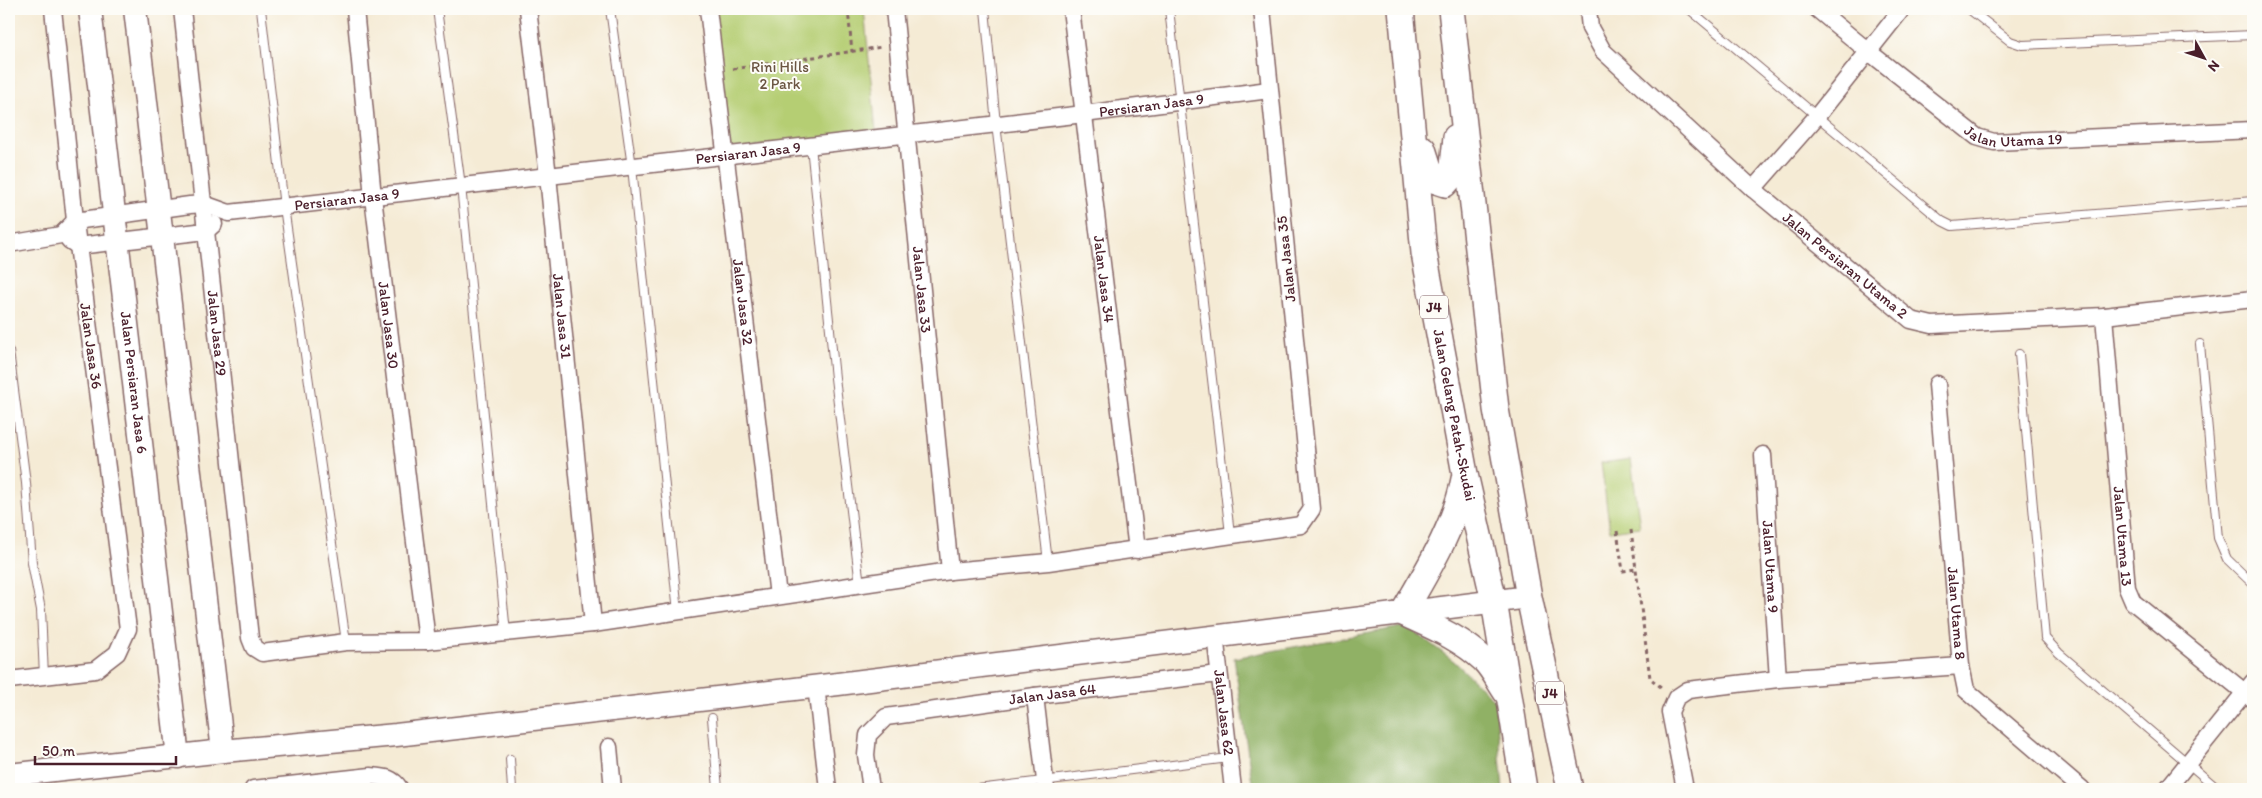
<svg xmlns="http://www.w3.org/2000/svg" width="2262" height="798" font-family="Itim,sans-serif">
<rect width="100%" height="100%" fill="#fdfcf7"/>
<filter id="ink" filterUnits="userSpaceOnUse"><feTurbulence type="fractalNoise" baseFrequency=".02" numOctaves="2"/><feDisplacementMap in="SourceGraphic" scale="10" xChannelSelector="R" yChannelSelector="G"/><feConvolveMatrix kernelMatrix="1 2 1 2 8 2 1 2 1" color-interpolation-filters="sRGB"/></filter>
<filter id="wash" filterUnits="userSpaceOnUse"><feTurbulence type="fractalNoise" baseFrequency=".0096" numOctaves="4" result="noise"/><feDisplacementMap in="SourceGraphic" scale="20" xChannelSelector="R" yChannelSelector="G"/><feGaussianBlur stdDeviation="1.12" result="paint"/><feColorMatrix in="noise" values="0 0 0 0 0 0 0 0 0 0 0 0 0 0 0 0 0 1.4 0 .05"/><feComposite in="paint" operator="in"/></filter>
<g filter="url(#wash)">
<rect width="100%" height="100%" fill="#f5ebd5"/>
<path fill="#b5ce73" stroke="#80764f" d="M703,9h161l12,123 -159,19z
M1631,459l9,68 -30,4 -9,-68z"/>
<path fill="#90b165" stroke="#6d6848" d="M1407,626l48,36 40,39 8,88h-250l-19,-131z"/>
</g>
<g filter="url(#ink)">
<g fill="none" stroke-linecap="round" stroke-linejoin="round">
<defs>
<path id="lane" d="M261,9l23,198 62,435
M437,9l24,177 45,447
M610,9l22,158 46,445
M985,9l11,115 52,438
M1169,9l61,525
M1689,9l253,212 10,5 301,-25
M1969,9l41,32 12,4 231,-10
M811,146l24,232 25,207
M2200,344l18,194 9,21 26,25
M9,351l17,132 6,80 9,47 3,66
M2019,354l26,284 14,15 159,136
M712,718l6,71
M510,759l2,30
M978,789l251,-31"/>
<g id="street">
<path id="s1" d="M182,9l68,629 4,10 8,5 84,-11 81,-1 166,-17 357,-53 98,-9 253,-37 11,-16 -50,-500"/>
<path id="s2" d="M355,9l18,188 54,444"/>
<path id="s3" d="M528,9l20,167 45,448"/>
<path id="s4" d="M708,9l70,587"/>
<path id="s5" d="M894,9l56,562"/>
<path id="s6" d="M1071,9l66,541"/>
<path id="s7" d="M1588,9l2,19 13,23 150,138 158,131 21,5 172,-9 149,-17"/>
<path id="s8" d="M1817,9l52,43 108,85 17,5 259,-12"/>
<path d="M1753,189l65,-74 84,-106"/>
<path d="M69,240l9,6 128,-15 8,-7"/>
<path id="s9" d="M9,244l52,-9 14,-14 115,-16 14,-1 25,9 855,-99 185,-24"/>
<path id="s10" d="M2104,316l23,272 6,14 120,97"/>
<path id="s11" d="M1937,384l24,282 5,24 116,99"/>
<path id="s12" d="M1763,455l15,224"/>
<path id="s13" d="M1215,635l18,154"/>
<path d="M9,680l86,-10 22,-17 11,-24 -52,-399 -23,-221"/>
<path d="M816,686l12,103"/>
<path d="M1035,696l11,93"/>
<path d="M609,747l4,42"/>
<path d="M253,789l118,-13c13,1 22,1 29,13"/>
<path id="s14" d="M871,789l-5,-34 2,-20 18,-18 149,-21 184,-22"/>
<path d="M1685,789l-15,-77 6,-14 12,-8 90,-11 183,-13"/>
<path d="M2167,789l86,-107"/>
</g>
<g id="secondary">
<path id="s15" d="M90,9l88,748"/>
<path d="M135,9l88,742"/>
<path d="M9,775l214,-24 173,-16 442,-51 691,-87"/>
</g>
<g id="primary">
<path id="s16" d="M1401,9l23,244 41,221 29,127 30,188"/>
<path d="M1451,9l45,400 33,188 41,192"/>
<path d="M1423,149l10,31 12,4 7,-8 4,-39"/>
<path d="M1464,479c-9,48 -37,92 -61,134 28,13 58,25 81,47 9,9 15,22 22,32"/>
</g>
</defs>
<use href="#lane" stroke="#866666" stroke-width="10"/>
<use href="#street" stroke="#866666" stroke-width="19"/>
<use href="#secondary" stroke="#866666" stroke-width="25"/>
<use href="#primary" stroke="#866666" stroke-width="28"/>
<path stroke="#866666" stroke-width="3" stroke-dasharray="4 4" stroke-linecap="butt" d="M848,9l4,43
M733,69l149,-22
M1631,530l19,148 12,10
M1617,531l6,40 13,-2"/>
<use href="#lane" stroke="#fff" stroke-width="8"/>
<use href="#street" stroke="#fff" stroke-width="16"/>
<use href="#secondary" stroke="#fff" stroke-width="22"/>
<use href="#primary" stroke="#fff" stroke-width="25"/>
</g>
</g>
<g text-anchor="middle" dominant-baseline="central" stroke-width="4" stroke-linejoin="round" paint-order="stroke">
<g fill="#fdfcf7" stroke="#806168" stroke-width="1">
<rect x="1420" y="295.5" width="28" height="23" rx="4"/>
<rect x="1536" y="681.5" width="28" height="23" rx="4"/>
</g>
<g font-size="14" font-weight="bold" fill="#4a1f2b">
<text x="1434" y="307">J4</text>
<text x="1550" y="693">J4</text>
</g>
<g font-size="15" fill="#6a5441" stroke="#fdfcf7">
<text x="780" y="67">Rini Hills<tspan x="780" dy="17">2 Park</tspan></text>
</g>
<g font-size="15" fill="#4a1f2b" stroke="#fdfcf7">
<text stroke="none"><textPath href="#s9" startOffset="1158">Persiaran Jasa 9</textPath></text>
<text stroke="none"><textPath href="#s8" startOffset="241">Jalan Utama 19</textPath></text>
<text stroke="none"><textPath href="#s9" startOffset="752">Persiaran Jasa 9</textPath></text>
<text stroke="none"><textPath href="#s9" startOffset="348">Persiaran Jasa 9</textPath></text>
<text transform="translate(1286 259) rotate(-96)">Jalan Jasa 35</text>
<text stroke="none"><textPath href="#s7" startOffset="369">Jalan Persiaran Utama 2</textPath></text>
<text stroke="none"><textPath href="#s6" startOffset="272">Jalan Jasa 34</textPath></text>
<text stroke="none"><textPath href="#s5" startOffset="282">Jalan Jasa 33</textPath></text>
<text stroke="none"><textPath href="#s4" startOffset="295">Jalan Jasa 32</textPath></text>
<text stroke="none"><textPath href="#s3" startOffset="309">Jalan Jasa 31</textPath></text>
<text stroke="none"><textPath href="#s2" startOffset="318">Jalan Jasa 30</textPath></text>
<text stroke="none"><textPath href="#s1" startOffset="326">Jalan Jasa 29</textPath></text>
<text transform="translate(91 346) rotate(82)">Jalan Jasa 36</text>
<text stroke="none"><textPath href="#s15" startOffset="376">Jalan Persiaran Jasa 6</textPath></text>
<text stroke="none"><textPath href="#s16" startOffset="410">Jalan Gelang Patah-Skudai</textPath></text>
<text stroke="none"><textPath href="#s10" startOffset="221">Jalan Utama 13</textPath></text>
<text stroke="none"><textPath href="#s12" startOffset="112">Jalan Utama 9</textPath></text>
<text stroke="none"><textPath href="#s11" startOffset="230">Jalan Utama 8</textPath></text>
<text stroke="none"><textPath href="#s14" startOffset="248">Jalan Jasa 64</textPath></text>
<text stroke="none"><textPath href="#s13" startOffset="78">Jalan Jasa 62</textPath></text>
</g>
</g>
<rect width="2262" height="798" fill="none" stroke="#fdfcf7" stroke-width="30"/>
<g transform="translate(2204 58) rotate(130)" stroke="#fdfcf7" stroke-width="4" paint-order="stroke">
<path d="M0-4L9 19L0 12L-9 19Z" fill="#4a1f2b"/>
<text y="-8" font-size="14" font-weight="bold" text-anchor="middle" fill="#4a1f2b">N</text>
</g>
<path d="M35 756v8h141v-8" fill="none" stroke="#4a1f2b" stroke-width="2.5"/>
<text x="42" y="756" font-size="15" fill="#4a1f2b" stroke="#fdfcf7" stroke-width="4" paint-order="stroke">50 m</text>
</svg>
